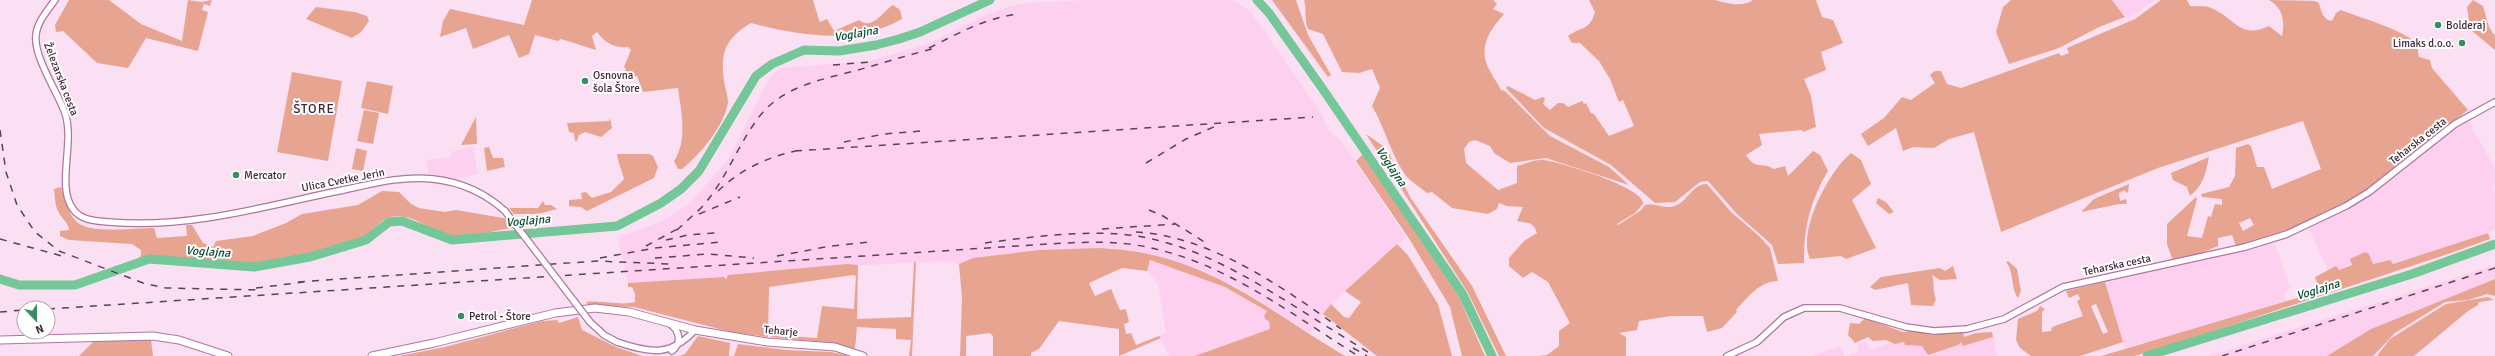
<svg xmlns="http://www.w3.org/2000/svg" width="2495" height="356" font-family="Signika,sans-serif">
<rect width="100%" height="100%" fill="#fbdff2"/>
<path fill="#fed0ef" d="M1086,0h146l18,11 72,103 7,17 12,9 65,98 -12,7 -63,59 -21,29 -71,-45 -37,-18 -38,-13 -48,-9 -76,2 -67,8 -14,6 -14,-3 -97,5 -1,-2 -123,13 -96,6 -10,-45 46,-18 27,-18 38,-44 41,-81 11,-9 89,-7 60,-18 55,-28 23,-8 19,-4z
M2112,0h43l-27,19z
M2468,120l27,49v15l-4,2 4,7v37l-102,34 -11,-3 -9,3 -4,-10 -31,16 -2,-4 -8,4 -19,-41 61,-34 76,-61z
M473,147l5,27 -21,5 -28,-5 -3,-14 25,-3 -1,-5z
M2275,243l15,45 -6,6 3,7 -137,42 -5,-1 -20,6 -20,-66z
M1150,260l75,27 20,11 22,13 3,18 -75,27h-26l-10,-20 7,-3 -8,-49 -11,-13z
M2495,265v14l-124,50 -44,27h-118z
M1993,337l4,19h-149l11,-4 -2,-8 9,-3 3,9 24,-8 2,2 9,-2 1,3 17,1 4,3 35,-8 2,4z
M1840,346l4,10h-32z"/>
<path fill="#e7a490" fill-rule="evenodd" d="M69,0h40l32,24 41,17 6,-41 13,2 11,-2 -2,6 -6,-2 -2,6 6,2 -10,39 -52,-13 -18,30 -31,-5 -34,-32 -7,1 -1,-7z
M532,0h281l6,20 1,2 7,-3 7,12 25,-11c14,11 25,-10 34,-15l7,5 2,9c-45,26 -103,17 -151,4 -25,15 -31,29 -27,58 1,6 4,15 4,21 -3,23 -28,53 -46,67h-4l-4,-8c14,-21 7,-50 4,-73l-35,4 -6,-16 -16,1 5,-8 -2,-2 7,-17 -3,-3c-14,1 -23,-4 -31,-15l-5,4 4,14 -35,-11 -3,2 -23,-6 -6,19 -10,4 -10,-23 -36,14 -7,-21 -26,9 3,-16 7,-12 74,16z
M1272,0h24l12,35 23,40 -3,2z
M1304,0h189l4,4 -4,5 11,5c-15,17 -27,34 -14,57 3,7 8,12 11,19l4,1 45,45 59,31 20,18 -83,-27 -36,5 -16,-10 -4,-7 -15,-6 -6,2 -5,7 2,14 32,27 19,-7v-17c9,-2 19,-7 27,-6 16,2 102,28 99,44l-8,9 -18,11 1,1 22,-14 5,-6c10,-3 19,6 32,0 11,-5 17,-22 30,-21l24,28 28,24 11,12 8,33c-18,0 -30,16 -42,29l1,2 -15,16 -15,4 -4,-16h-32l-32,5 -2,9 -18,3 7,4v19h-87l8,-1 12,-9v-15l11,-8 -22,-41 -16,-10 -9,6 -14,-12v-8l15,-17 13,-8c-5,-13 -9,-9 -20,-12l6,-14 -16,-1 -8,-3 -2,6 -9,5 -36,-6 -20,-16 -5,1c-7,-6 -18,-12 -23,-20 -14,-21 -19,-45 -32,-67l8,-18 -8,-19 -13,4 -17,-1 -19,-38 -15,-5c-4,-9 -1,-19 -4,-29z
M1589,0h126c11,3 28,8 38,0h63l6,17 11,3 10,23 -22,9 5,18 -22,9 7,17 5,31 -13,5 -1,-2 -43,4 3,11 -16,10c10,16 15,6 28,14l11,-3 3,10 25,-25 7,4 8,16c-17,28 -25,58 -24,92l-26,1 -6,-19 -35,-31 -29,-33 -8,1 -25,20 -20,1 -44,-38 -67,-37 -38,-40 2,-2 27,14 8,-3 2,2 -2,5 7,6 8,-7h5l5,4 14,-6 2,3 2,-1 5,10 3,1 15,22 25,-10 -11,-26 -4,2 -9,-23 -11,-18 -19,-18h-8l-4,-7c13,-10 22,-5 27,-24z
M2011,0h101l13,17 -26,10 -40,21 -50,16 -13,-32 7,-25z
M2161,0h26l3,6c7,1 14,-1 21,2 25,10 28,32 58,18l13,10c3,-15 1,-28 -13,-36l46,1 4,2c2,8 4,17 13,18l4,-8 5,-3c14,6 70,22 76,35 1,3 1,9 2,12l11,3 2,8 36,42c-35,27 -67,57 -103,81 -39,26 -84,44 -129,55l-4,-11 -14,3v8l-19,8 -26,7 -6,-17v-20l29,-27 1,2 -10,37 15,2 6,-22 3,1 4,-13 7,1v-6l-20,-2 -1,-3 28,-7 6,-11 1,-28 12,-4 3,2 6,21h7l8,22 49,-20 -18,-48 -145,47 -157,64 -27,-100 -25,7 -15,9 -21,-1 -10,4 -7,-23 -28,18 -7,-12 23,-16 18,-21 9,3 24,-17 -5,-8 5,-4h6l6,13 14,4 98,-35 2,3 8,-3 -2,-5 68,-29zM2250,218l4,7 -11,6 -4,-8z
M2473,0l10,6 6,21 6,9v14l-29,-24 3,-5 -2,-14z
M316,7l39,5 12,4 2,5 -8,11 -9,6 -46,-19z
M292,72l50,9 -14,80 -51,-9z
M367,81l26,5 -5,28 -27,-6z
M364,110l15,3 -6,31 -16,-3z
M476,117l1,27 -16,1z
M610,118l2,10 -11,9 -16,-5 -6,3 -2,6h-2l-1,-8 -5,-1 -2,-9 42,-2z
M1366,134l17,12 6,7 21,44 62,89 34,70h-7l-32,-65z
M489,147l4,11h10l2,9 -18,4 -3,-23z
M356,148l11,3 -4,20 -11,-2z
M1851,153l10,7 10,24 -19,16 24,48 -30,11 -5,-3 -31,3c-13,-28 19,-88 41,-106z
M617,154h32l4,2 5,11 -4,11 -67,33 -6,-4 -12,-1v-6l13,-1 -1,-6 5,-1 6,6 19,-6 13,-13c-2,-9 -6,-16 -7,-25z
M1363,154l95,141 27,61h-23l-12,-49 -40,-67 -54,-79z
M2209,157c-3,16 -6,29 -19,39l-3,-9 -14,-7 -2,-7z
M2129,184l-1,8 -2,1 -1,-3 -6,3 1,8 6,-2 1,5h-8l-38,8 13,-13z
M61,187c5,11 6,27 17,36 14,11 58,5 76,5l3,10 30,-2 -1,-11h6l11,18 10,4 3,-6 37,-5 33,-13 16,-9 56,-9 24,-14 17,1 12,12 8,4 26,4 11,-2 53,9 7,9c-21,1 -44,11 -65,8 -21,-4 -38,-24 -60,-19 -11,2 -18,15 -27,20 -23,12 -73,23 -100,26 -43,4 -86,-13 -129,-2l6,-5v-6l-9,-6 -63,-4 -9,-4v-5l9,-1c-1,-9 -7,-10 -10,-17 -4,-6 -4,-16 -5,-24z
M1878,198l8,4 8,10 -5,2 -13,-11z
M543,201l2,4h6l6,4 -19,5h-24l-5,-6h29z
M2488,233l2,6 -39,14 -283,93 -33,10h-34l196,-58 22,-9 -4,-12 21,-11 3,4 13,-5 -2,-6 15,-7 4,2 4,10 17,-4 3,4z
M1397,244l10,10 31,50 14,52h-75l-54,-42 8,-10 13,13 5,1 12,-16 -16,-11z
M1099,248c105,4 162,58 246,108h-150l75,-27 -1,-8 -3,-1 -2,-4 3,-5 -42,-24 -75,-27 -3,11 -25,-3 -33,15 6,13 16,-7 9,21 6,-1 3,13 -5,2 2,10 5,-1 5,12 23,-9 2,2 -42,18v-27l-60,-8 -20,28 -8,4v3h-38v-20l-3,-3 -24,3v20h-6l2,-58 -3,-34 14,-6 67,-8z
M2008,261l9,8 4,22 -3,7c-8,-11 -3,-25 -12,-36z
M914,262h2l-4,94h-3l2,-16 -15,-1v-10l-39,-2 -2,22 -22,-6 -62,-6 2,-4 1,2 43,3 5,-32 32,3 2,-33 -3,-1 -84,12 -1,50 -37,-5 -97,-25 -46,-2 -2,-3c15,-2 36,4 49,0v-8l-3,-7h-4v-4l96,-6 2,2 2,-4 119,-11 11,1 -1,54 54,-2z
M1953,266l4,13 -17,1 -8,-5c3,9 0,15 4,24l-3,7 -22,-1 -3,-22 -33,7 -5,-3 11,-10 59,-9 5,3z
M2495,279v17l-8,-2 -19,6 -23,2 -50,31 -22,23h-46l44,-27z
M2105,282l18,60 -43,14h-49l-11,-8 -4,-8 2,-21 19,-8 3,-5 5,3 -3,3v20l9,-1 1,-4 31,-11 -6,-15 3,-2 -2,-5 -9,4 -3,-7zM2096,304l12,28 -5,2 -12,-28z
M2488,297l6,3 -15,2 -1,3 -10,6 -54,45h-37l13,-17 56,-35z
M578,317l4,13 34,17 26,9h-243l46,-9 97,-26 15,-1 2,3z
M1865,318l38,14 14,-1 15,4 4,-2 27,-1 1,5 12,-4 16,-1 1,5 -30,9 -2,-4 -3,3 -30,10 -6,-9 -17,-1 -1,-3 -9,2 -9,-4 -13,1 -5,-4 -13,6 -7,-8 2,-12 9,1z
M698,336l32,7 -1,13h-50l6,-2z
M151,339l2,17h-74l16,-16z
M738,344l48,6 45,2 20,4h-117z"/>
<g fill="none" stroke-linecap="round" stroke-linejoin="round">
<path stroke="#73c798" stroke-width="9" d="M1257,0l12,13 53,75 140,205 30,63
M0,279l19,6h56l74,-26 105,8 56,-10 56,-17 23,-18 13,-1 50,19 165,-14 44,-23 20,-14 18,-18 57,-95 16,-12 32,-14 35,1 37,-6 23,-6 21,-7 70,-32
M2147,356l265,-82 83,-30"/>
<defs>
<path id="tertiary" d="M55,0c-7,10 -18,22 -19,35 -3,21 22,58 29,78 10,29 -9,74 8,96 8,12 24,12 36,13 75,7 151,-14 224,-30 32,-6 66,-17 100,-13 28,3 51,13 72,32
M670,324c10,7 12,19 2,27
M617,342c35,12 54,14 78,-12
M1727,356l30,-14 27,-25 20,-9h36l66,19 28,4 33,-2 37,-10 59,-32 182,-40 42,-13 59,-28 23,-14 86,-68 40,-22"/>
<path id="primary" d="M0,340l153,-4 26,4 49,16
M372,356l62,-13 121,-30 40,-5 34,4 66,18 72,12 68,5 28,9"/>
</defs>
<use href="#tertiary" stroke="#b274a1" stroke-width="8"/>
<use href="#primary" stroke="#b274a1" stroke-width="9"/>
<use href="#tertiary" stroke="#fff" stroke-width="5.5"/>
<use href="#primary" stroke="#fff" stroke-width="7"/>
<path stroke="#5d4255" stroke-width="1.5" stroke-dasharray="7 7" stroke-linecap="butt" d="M929,48c30,-15 58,-31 91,-34
M833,65l37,-3
M0,130l6,42 11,33 18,27 24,19 84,32 23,5 96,2
M844,142l40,-8 37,-3
M795,151l518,-34
M1146,163l40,-24 30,-13
M718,191c23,-22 51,-35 83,-41
M1149,210l14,6 43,27
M698,211c27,-27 38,-64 61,-94 26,-34 69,-38 106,-49 24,-7 47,-14 71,-20
M699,214l41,-17
M1102,229l73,-5
M677,230l24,-22
M1136,232c74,4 147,55 205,97
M0,239l62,17
M666,240l22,-5 27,-2
M985,243c44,-6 90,-12 135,-9 68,6 123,40 179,75 25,16 50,31 75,47
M646,246l35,-19
M777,256l54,-10 38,-4
M600,258l55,-10 66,-6
M655,258l53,-4 46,4
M298,282l299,-21 73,3
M256,288l48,-6
M48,309l1000,-65c34,-2 69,-4 103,4 76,16 142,67 207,108
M0,312l24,-2
M1353,348l14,8
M2222,356l273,-88"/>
<defs>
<path id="tertiary-bridge" d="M505,211l85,111 14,13 13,7"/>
</defs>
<use href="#tertiary-bridge" stroke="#b274a1" stroke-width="8" stroke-linecap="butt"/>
<use href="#tertiary-bridge" stroke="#fff" stroke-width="5.5"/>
</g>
<g fill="#388e62" stroke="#fff" stroke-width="1.5">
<circle cx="2438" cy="25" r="4"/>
<circle cx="2462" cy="43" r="4"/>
<circle cx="585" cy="81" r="4"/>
<circle cx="236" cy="175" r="4"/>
<circle cx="461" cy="316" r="4"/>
</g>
<g text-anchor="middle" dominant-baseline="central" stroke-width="4" stroke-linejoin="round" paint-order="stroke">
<g font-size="11" fill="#402639" stroke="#fff" text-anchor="start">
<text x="2446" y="25">Bolderaj</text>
<text x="2454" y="43" text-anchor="end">Limaks d.o.o.</text>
<text x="593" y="75">Osnovna<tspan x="593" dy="13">šola Štore</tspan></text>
<text x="244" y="175">Mercator</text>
<text x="469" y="316">Petrol - Štore</text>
</g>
<g font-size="11" fill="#402639" stroke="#fff">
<text transform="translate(61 79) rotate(69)">Železarska cesta</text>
<text transform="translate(2418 141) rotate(-38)">Teharska cesta</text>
<text transform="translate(343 180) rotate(-11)">Ulica Cvetke Jerin</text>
<text transform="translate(2117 265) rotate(-12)">Teharska cesta</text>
<text transform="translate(781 331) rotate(5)">Teharje</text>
</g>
<g font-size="12" font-style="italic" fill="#074b2d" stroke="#fff">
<text transform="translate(856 34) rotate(-10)">Voglajna</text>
<text transform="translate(1391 167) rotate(56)">Voglajna</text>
<text transform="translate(528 221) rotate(-5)">Voglajna</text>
<text transform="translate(208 252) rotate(4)">Voglajna</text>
<text transform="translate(2318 290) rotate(-17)">Voglajna</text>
</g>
<g font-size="13" letter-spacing="1" fill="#402639" stroke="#fff">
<text x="314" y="109">ŠTORE</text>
</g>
</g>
<g transform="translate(36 320) rotate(158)"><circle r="19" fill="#ffffff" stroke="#b3a8b0"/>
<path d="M0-3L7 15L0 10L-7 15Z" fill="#388e62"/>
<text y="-6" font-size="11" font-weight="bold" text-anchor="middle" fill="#402639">N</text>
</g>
</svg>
